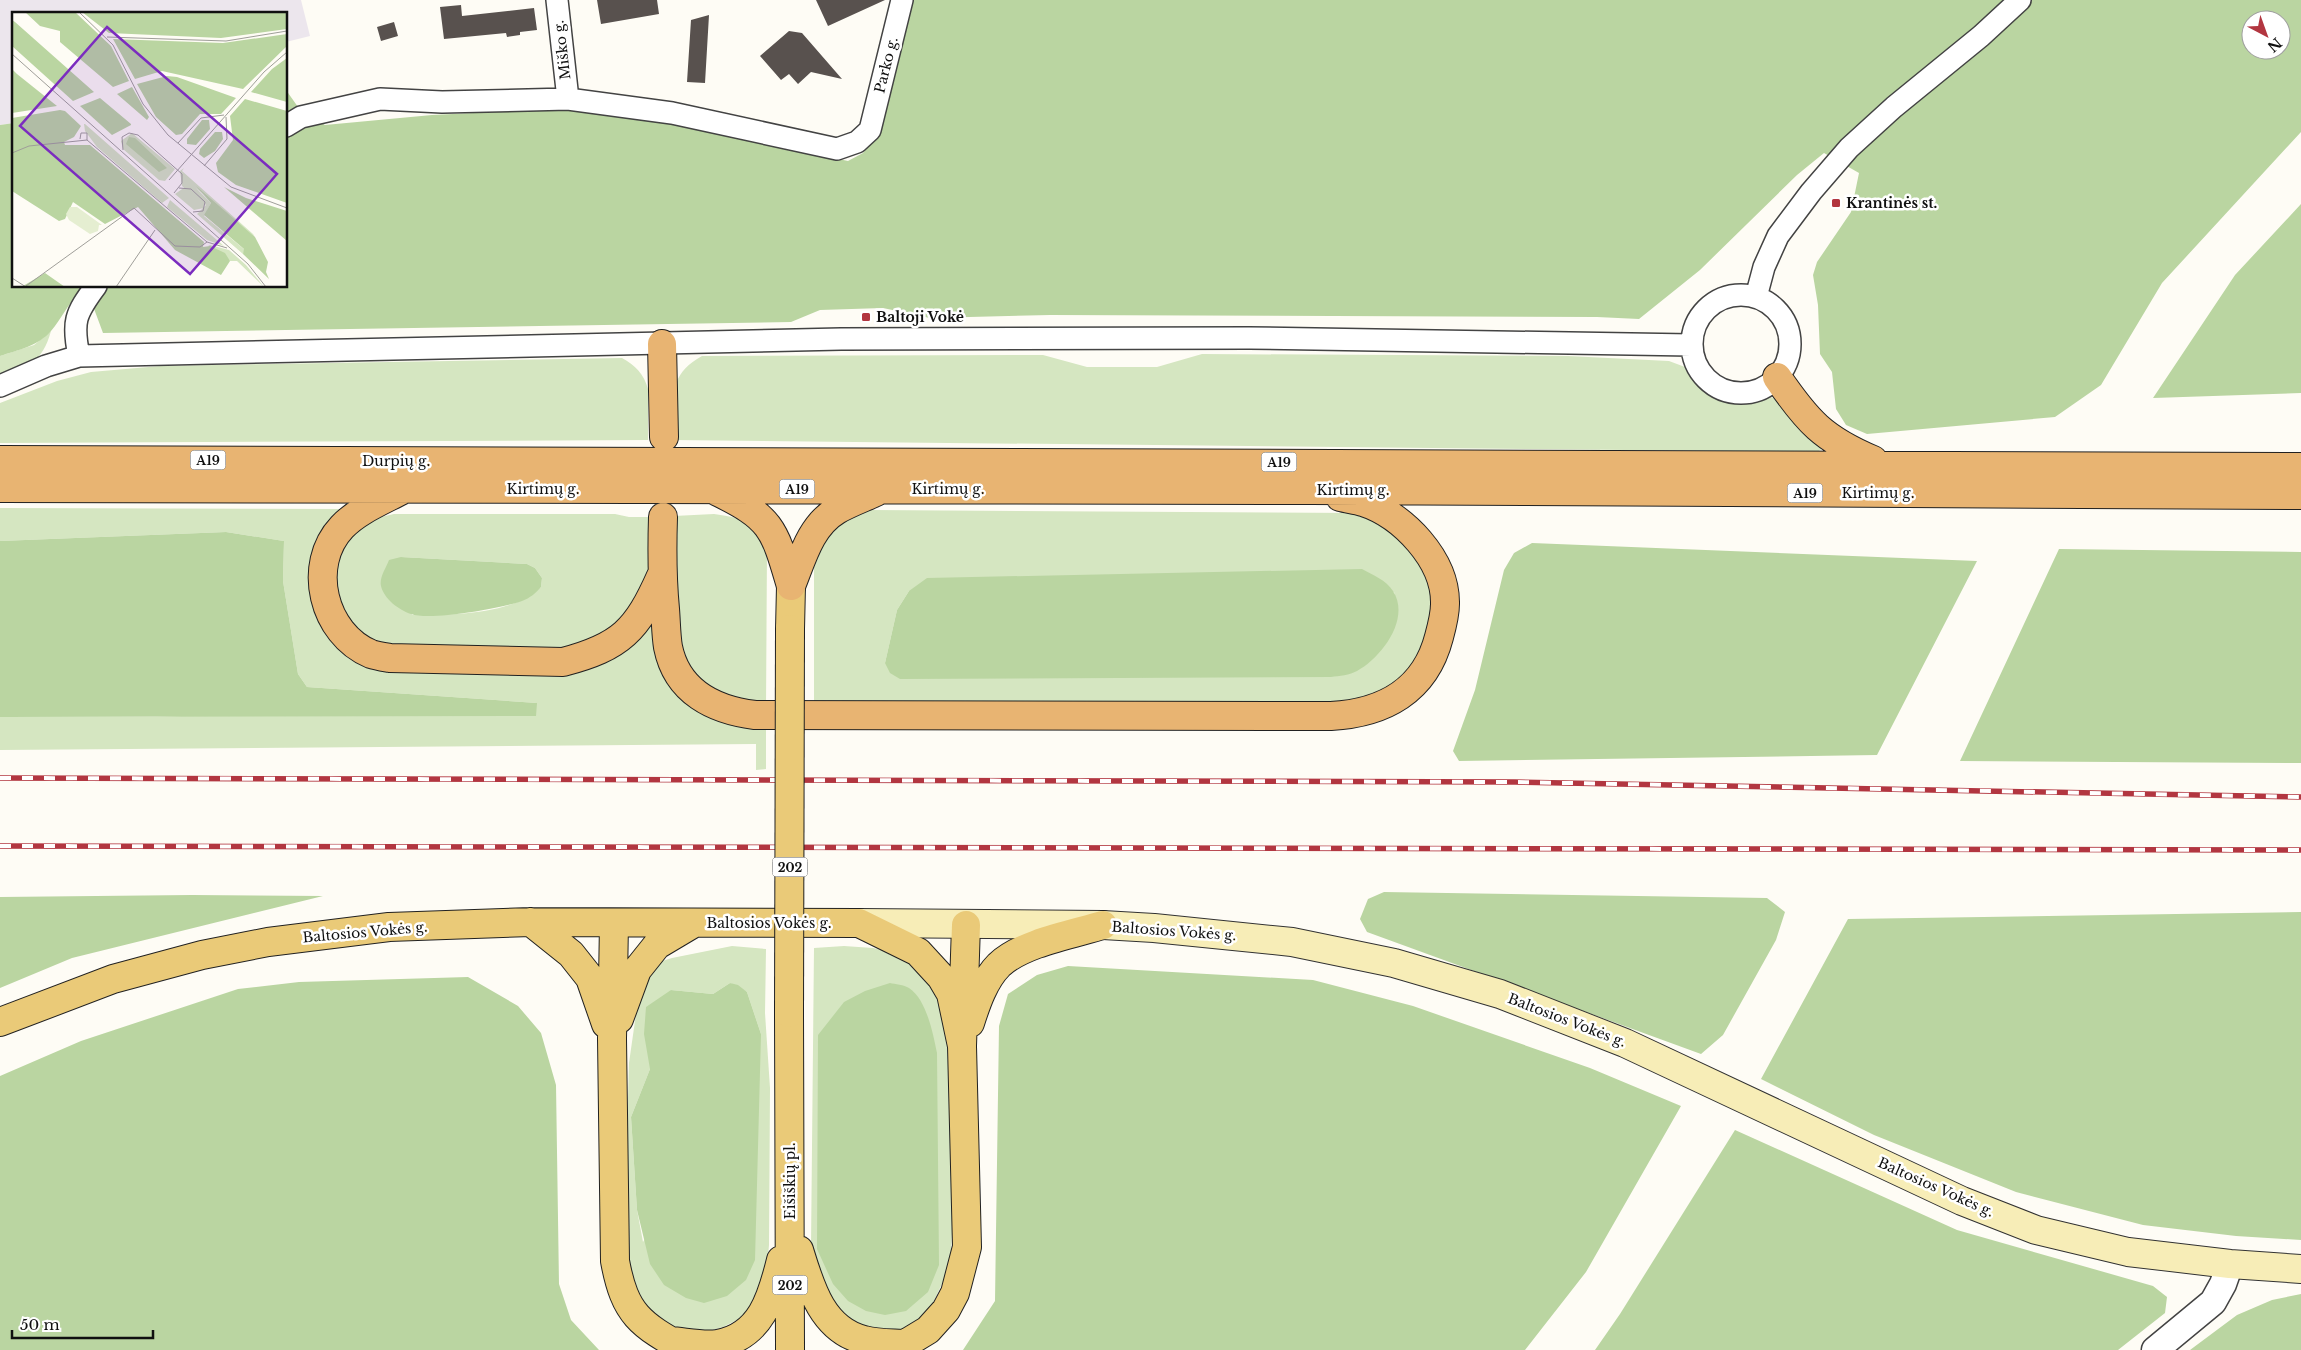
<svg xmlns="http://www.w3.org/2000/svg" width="2301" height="1350" font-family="'Libre Baskerville',serif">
<rect width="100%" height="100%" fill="#fefcf5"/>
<path fill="#ece6ed" d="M0,0h301l9,36 -24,6v-28h-272v109l-14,2z"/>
<path fill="#d5e6c1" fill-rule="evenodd" d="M51,331c-9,33 -24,34 -51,49v-24l34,-11z
M1202,354l366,2 101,5 16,6 24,25 10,6 12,3 26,-1 9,-4 11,3 45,50 -5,3 -1145,-12c2,-37 -7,-64 30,-84l341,-1 44,12h70z
M622,358c13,7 22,16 26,31v51l-648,3v-40l57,-22 34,-9 69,-6z
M0,508l347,1 -18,23 6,107 238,30 74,-44 6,1 11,45 102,56v42l-10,1v-26l-756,6v-33h155l382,-14 -230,-16 -9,-13 -15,-93 1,-40 -58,-9 -226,9z
M871,510l483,3 34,13 41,47 6,40 -19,58 -60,36 -542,-1v-156c10,-19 36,-36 57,-40zM909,591l485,1 4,15 -2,14 -511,42 12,-53z
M394,514h221l14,3h19v58l-16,42 -61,33 -191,-1 -40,-34 -7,-59 8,-15 31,-22zM401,557l126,7 8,4 7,10 -1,9c-28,28 -91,28 -129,28z
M714,514c30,4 38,8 53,35l-1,158 -32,-3 -43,-29 -13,-36 -4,-123z
M732,946l34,3 -1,64 5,75 -1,157 -3,32 -15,32 -14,11 -14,7 -18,5h-17l-21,-7 -10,-6 -21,-28 -8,-22 -4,-31 5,-175 10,-70 8,-20 12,-11 13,-4zM730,983l17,9 14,42 -118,208 -6,-32 -6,-93 19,-48 21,-79 42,4z
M844,946l29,2 22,5 21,11 23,33 7,27 5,44 2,148 -2,35 -3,20 -16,34 -14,15 -17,11 -16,5 -39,-14 -22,-28 -13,-48 3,-298z"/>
<path fill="#bad5a1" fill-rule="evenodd" d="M911,0h1390v132l-139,151 -61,102 -46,32 -188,17 -21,-9 -10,-16 -4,-37 -12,-18 -2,-49 -5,-30 4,-13 34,-50 8,-39 -35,-20 -27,22 -97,95 -61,49 -42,-2 -547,-2 -120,3 -47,-10 -63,2 -29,12 -688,11 -10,-27 -14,-12c-12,11 -17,24 -28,37 -13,15 -33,19 -51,25v-231l14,-2v163h272v-196l12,17 27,18 107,-10 127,-6 116,15 173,37 15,-8 10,-13zM2251,20h30v30h-30z
M2301,204v189l-148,5 82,-123z
M226,532l58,9 -1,40 15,93 9,13 230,16 -1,13 -536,1v-176z
M1532,543l445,18 -100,194 -418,6 -6,-10 22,-61 29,-120 10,-17z
M2059,549l242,3v211l-341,-2z
M401,557l126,7 8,4 7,10 -1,9c-5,6 -11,11 -19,14 -20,7 -91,20 -111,13 -12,-4 -27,-15 -30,-28 -2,-8 5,-18 8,-26z
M1362,569c11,6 24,11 31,22 18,28 -12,67 -36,80 -7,4 -18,5 -26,6l-431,2 -10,-6 -5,-10 12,-53 12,-19 18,-13z
M1384,892l383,6 18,14 -9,28 -53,95 -22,19 -334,-122 -7,-13 8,-20z
M192,895l131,1 -251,62 -72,30v-91z
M2301,912v328l-65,-4 -93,-11 -127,-33 -142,-57 -113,-56 87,-160z
M1068,966l245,14 100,26 177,62 91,38 -95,166 -61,78h-562l32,-49 4,-275 9,-32 29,-19z
M468,977l50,29 23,27 15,52 3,199 12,36 28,30h-599v-274l81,-35 157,-52 61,-7z
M730,983l8,2 9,7 14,42 -6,226 -9,20 -19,16 -23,7 -18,-5 -22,-13 -14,-21 -13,-54 -6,-93 19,-48 -6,-35 2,-27 25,-17 42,4z
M890,983c5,1 14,2 19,5 18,12 24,46 28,65l2,212 -11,27 -22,19 -21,4 -19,-4 -18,-10 -15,-17 -16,-35 1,-214 26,-33 21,-11z
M1735,1130l222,100 196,56 14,11 -2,16 -47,37h-523l25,-36z
M2301,1294v56h-111l47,-35 35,-15z"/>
<path fill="#58514e" d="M597,0h60l2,14 -58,10z
M816,0h69l-57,26z
M461,5l1,11 72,-8 3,22 -17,2v3l-13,2 -1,-4 -62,6 -4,-32z
M709,15l-4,68 -18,-1 4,-62z
M394,22l4,14 -17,5 -4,-14z
M789,31l13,2 40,46 -31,-7 -13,12 -9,-10 -8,6 -21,-24z"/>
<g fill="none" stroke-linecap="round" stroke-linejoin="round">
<defs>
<path id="minor" d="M557,0l11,99
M286,126l15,-9 79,-18 62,3 126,-3 104,14 165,36 20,-7 13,-12 32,-130
M1692 344a49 49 0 1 1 98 0a49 49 0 1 1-98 0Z
M1756,297l8,-30 14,-31 33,-44 38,-44 45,-41 87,-71 39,-36
M79,356c-7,-34 -4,-42 17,-70
M0,386l46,-20 33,-10 762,-17 408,-1 442,7"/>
<path id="tertiary" d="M2155,1350l58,-48 10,-18 7,-20"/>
<path id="secondary" d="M859,923l244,2 51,3 138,14 102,21 106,31 125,49 337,158 74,29 92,22 102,12 71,5"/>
<path id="primary" d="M790,629l1,-43
M531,922l40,32 19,24 16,46
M614,923l-2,116 3,222c10,54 25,63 71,89
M789,1013l1,337
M619,1019l18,-49 20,-25 37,-22
M0,1022l113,-43 89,-24 66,-13 121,-15 142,-5 328,1 59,29 23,25 10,17 11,52
M970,1023c6,-19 14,-43 29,-58 23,-22 74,-31 104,-40
M799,1250c11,36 23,80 65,90 13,4 29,3 43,4
M670,1341c15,1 33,5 47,3 44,-7 55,-47 64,-84
M895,1350l33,-20 18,-20 9,-17 12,-46 -5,-201 4,-121"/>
<path id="trunk" d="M662,344l2,93
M1777,377c30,44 46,62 96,83
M0,460l2301,7
M0,488l1310,2 991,5
M404,489c-20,11 -46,21 -62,38 -36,38 -19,107 29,127 6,2 13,3 19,4l173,4c58,-15 74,-32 98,-86
M716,491c56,27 58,37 75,95
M663,517c-1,31 -1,61 2,92 1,12 1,26 3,38 9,45 46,63 87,68l576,1c53,-3 94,-25 108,-79 3,-11 6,-22 6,-33 1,-44 -42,-89 -82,-102 -7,-2 -15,-3 -23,-5
M791,586c11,-27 19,-60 46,-76 12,-7 26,-12 39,-18"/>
</defs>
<use href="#minor" stroke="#434343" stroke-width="24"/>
<use href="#tertiary" stroke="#434343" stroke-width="29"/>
<use href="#secondary" stroke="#323232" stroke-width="30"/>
<use href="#primary" stroke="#212121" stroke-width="30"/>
<use href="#trunk" stroke="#212121" stroke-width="30"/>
<use href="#minor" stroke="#fff" stroke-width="21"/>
<use href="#tertiary" stroke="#fff" stroke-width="26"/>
<use href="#secondary" stroke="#f7edb7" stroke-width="28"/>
<use href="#primary" stroke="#eaca78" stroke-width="28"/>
<use href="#trunk" stroke="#e8b472" stroke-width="28"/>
<defs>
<path id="rail" d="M0,778l1515,4 786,15
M0,846l2301,4"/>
</defs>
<use href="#rail" stroke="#b23640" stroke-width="5.5"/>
<use href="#rail" stroke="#fff" stroke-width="4" stroke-dasharray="11" stroke-linecap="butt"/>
<defs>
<path id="primary-bridge" d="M789,1013l1,-384"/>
</defs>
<use href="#primary-bridge" stroke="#212121" stroke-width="30" stroke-linecap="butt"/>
<use href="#primary-bridge" stroke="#eaca78" stroke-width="28"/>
</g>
<g fill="#b23640" stroke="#fff" stroke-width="2">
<rect x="1831" y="198" width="10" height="10" rx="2.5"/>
<rect x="861" y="312" width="10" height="10" rx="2.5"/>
</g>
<g text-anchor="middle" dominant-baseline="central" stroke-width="5" stroke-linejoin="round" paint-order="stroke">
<g fill="#fff" stroke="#585858" stroke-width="1">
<rect x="190.5" y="450.5" width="35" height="19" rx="4"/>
<rect x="1261.5" y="452.5" width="35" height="19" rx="4"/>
<rect x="779.5" y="479.5" width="35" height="19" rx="4"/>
<rect x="1787.5" y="483.5" width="35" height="19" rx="4"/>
<rect x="772.5" y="857.5" width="35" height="19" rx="4"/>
<rect x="772.5" y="1275.5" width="35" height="19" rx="4"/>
</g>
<g font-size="12" font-weight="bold" fill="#101010">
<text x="208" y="460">A19</text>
<text x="1279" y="462">A19</text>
<text x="797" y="489">A19</text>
<text x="1805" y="493">A19</text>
<text x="790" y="867">202</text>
<text x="790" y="1285">202</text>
</g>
<g font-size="14" fill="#101010" stroke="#fff">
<text transform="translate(562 50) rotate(-97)">Miško g.</text>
<text transform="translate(886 65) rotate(-76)">Parko g.</text>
<text x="396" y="461">Durpių g.</text>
<text x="543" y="489">Kirtimų g.</text>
<text x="948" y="489">Kirtimų g.</text>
<text x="1353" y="490">Kirtimų g.</text>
<text x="1878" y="493">Kirtimų g.</text>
<text x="769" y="923">Baltosios Vokės g.</text>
<text transform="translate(1174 931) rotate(4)">Baltosios Vokės g.</text>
<text transform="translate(365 932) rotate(-5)">Baltosios Vokės g.</text>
<text transform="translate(1567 1020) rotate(21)">Baltosios Vokės g.</text>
<text transform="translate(790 1181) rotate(-90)">Eišiškių pl.</text>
<text transform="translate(1936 1187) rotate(24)">Baltosios Vokės g.</text>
</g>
<g font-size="14" font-weight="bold" fill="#101010" stroke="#fff" text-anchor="start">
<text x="1846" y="203">Krantinės st.</text>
<text x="876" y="317">Baltoji Vokė</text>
</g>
</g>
<g transform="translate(12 12)">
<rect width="275" height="275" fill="#fefcf5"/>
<path d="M72,112h1l84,74 -7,5 -65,-56 -12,-16zM120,121l43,36 -10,12 -6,-1 -36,-31 -2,-8zM172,156l-2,3 71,63 2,3 -59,-49 15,15 -7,13 41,34 -2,4 -46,-40 9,-9 -24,-19 -2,-15zM173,175l19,14v7l-10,2 -19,-16zM158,188l54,46 -17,-6 -40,-33zM198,233l19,5 17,15 18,22 -27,-26h-7l-22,-15z" fill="#d5e6c1"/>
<path d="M13,0h50l36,34 18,35 -16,6 -53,-45v-11l-20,-5zM70,0h205v17l-66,9 -112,-5zM0,8l3,2 79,70 -21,9 -61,-55zM275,22v12l-44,43 -81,-18 -27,8 -22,-40 110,4zM275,46v44l-36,-10 21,-23zM0,57l5,5 40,32 -45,7zM155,64l10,1 59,21 -15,16h-21l-18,20 -6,1 -20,-18 -19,-33zM120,75l17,30 -2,3 -30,-26zM88,86l31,26v1l-19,10 -32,-29zM233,87l42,12v92l-51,-18 -18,-13 -2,-9 17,-23 -3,-24zM48,98l5,1 16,15 -7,11 -10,5 1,3h25l114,97 -1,5 7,-1 15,7 5,8 -9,14 -46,-25 -37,-43 -33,17 -32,-22 -8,17 -6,2 -47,-30v-73zM190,108h7l1,9 -14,16 -9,-1v-5zM203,120h7l1,7 -8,12 -11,7 -5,-4 1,-5zM117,125l6,1 32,30 -8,4 -33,-28zM184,174l59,51 13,25 -2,10 3,7 -26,-25 1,-5 -40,-34 7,-12zM212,175l22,11 41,13v30zM33,261l20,14h-43l1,-1z" fill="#bad5a1"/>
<path d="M58,195h7l25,18h-3l-1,6 -8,3 -21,-14 -3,-6z" fill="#e5eed1"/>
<path fill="none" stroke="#9f9e99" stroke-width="1" d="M67,0l34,33 30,59 25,31 63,52 56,21M95,25l119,4 61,-10M0,42l236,210M68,127l1,-6h6v7l120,102 20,6M166,131l23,-25 23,-3M111,138l-1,-13 7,-4 9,2 44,39v9l-8,10M0,141l17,-7 58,-6M192,154l23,-27 -1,-22M157,168l95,-108 23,-20M167,176l12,1 14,13 -2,9 -10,1M236,252l18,23M0,266l14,9M14,274l108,-78 41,38 25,1 7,-5M104,275l39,-57"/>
<path fill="#7b2cbf" fill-opacity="0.15" stroke="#7b2cbf" stroke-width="2.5" d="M95,15l170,147 -87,100 -170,-148z"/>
<rect width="275" height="275" fill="none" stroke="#101010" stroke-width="2.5"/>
</g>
<g transform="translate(2266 35) rotate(139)"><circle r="24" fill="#ffffff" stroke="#9f9f9f"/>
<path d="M0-4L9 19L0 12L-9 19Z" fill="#b23640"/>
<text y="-8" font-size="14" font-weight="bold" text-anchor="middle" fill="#101010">N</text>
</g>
<path d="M12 1330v8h141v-8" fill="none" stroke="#101010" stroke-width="2.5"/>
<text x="20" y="1330" font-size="15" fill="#101010" stroke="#ffffff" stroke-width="4" paint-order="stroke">50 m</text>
</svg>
